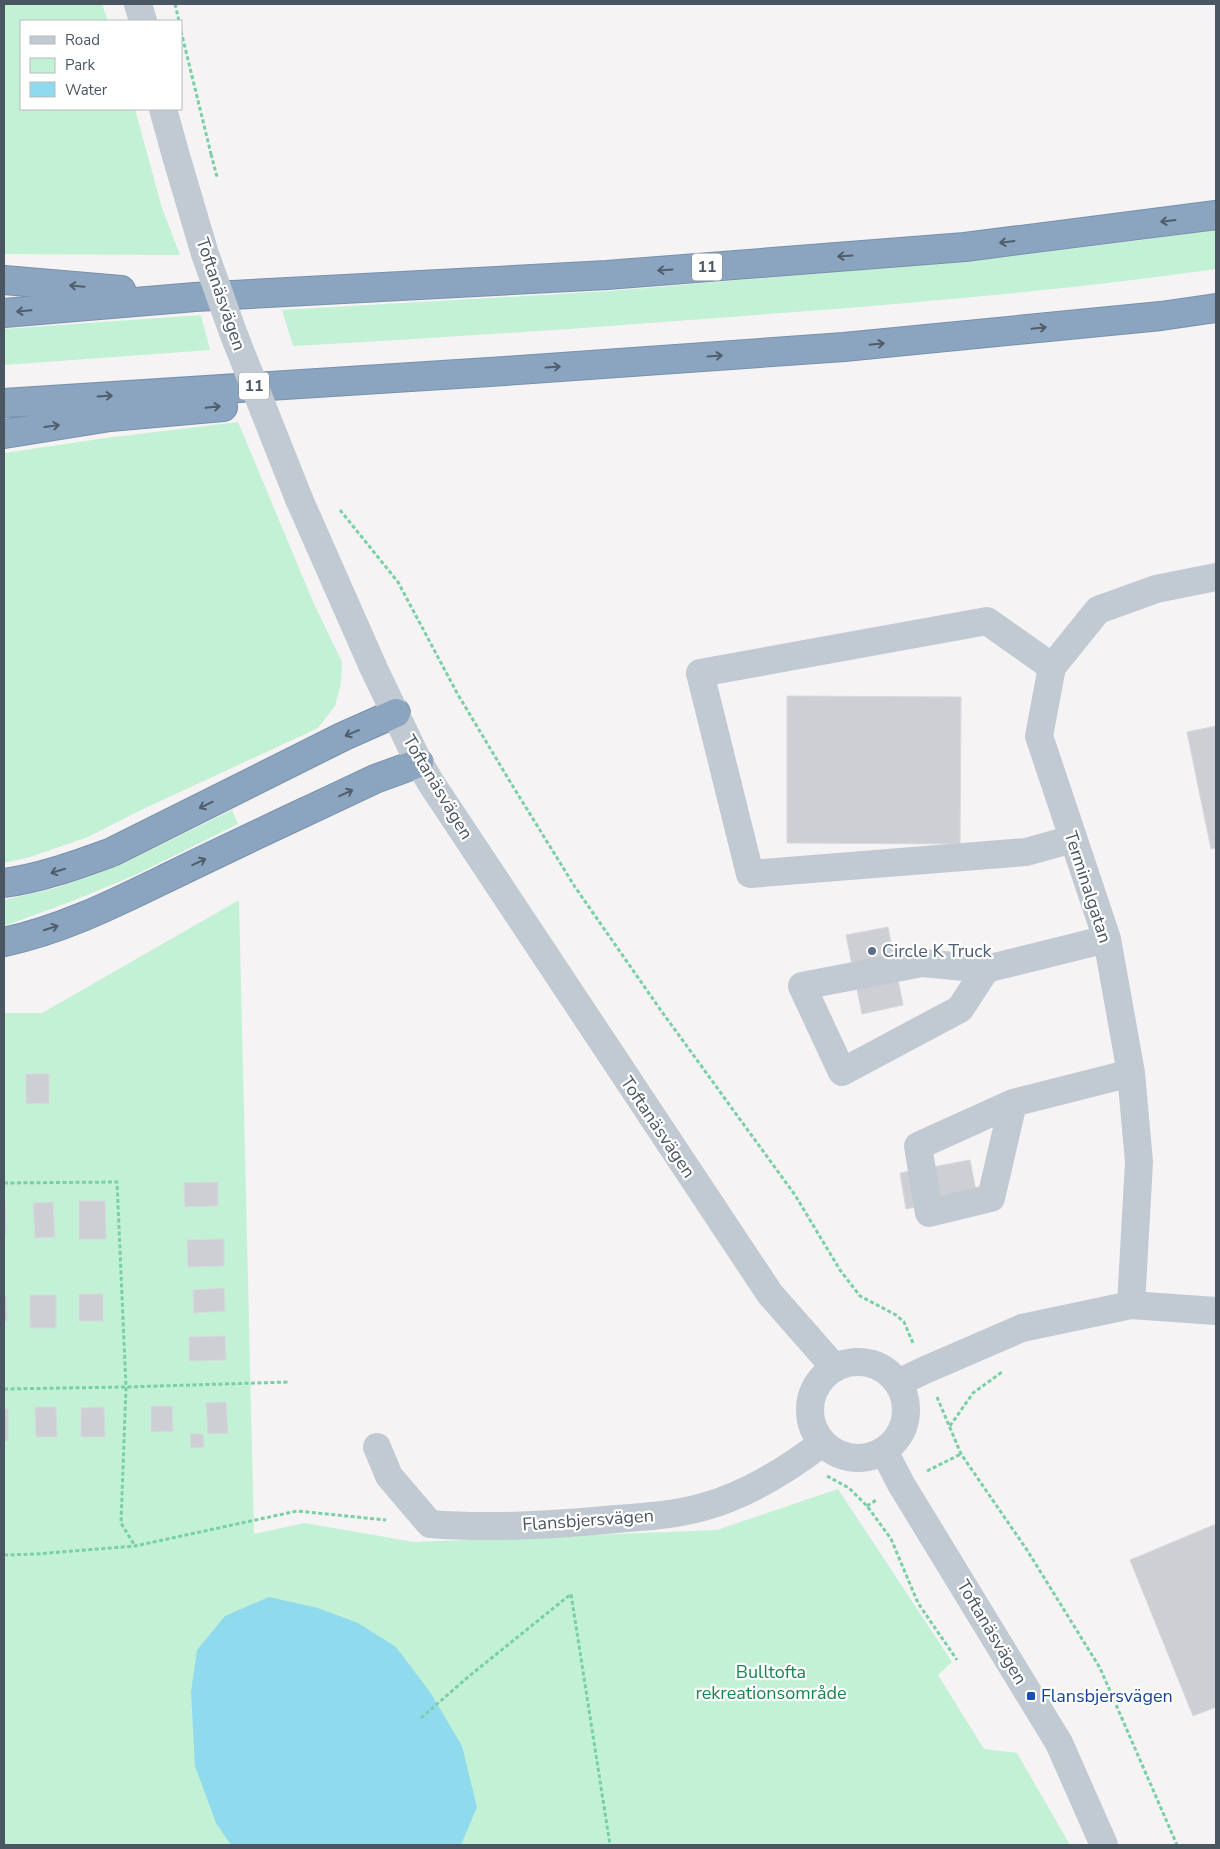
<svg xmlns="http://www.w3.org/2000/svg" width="1220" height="1849" font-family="'Nunito Sans',sans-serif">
<rect width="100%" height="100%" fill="#f5f3f3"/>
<path fill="#c3f1d5" d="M4,4h98l6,17h-87v88h114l27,99 18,47 -176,-1z
M1216,229v40c-140,20 -280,32 -421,43 -167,13 -334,25 -502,34l-11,-36 328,-19 358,-30 182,-22z
M201,315l9,35 -206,15v-36z
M238,422l76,182 28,58 -1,21 -6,23 -17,22 -177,82 -53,27 -58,20 -26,6v-410l102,-15z
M232,810l6,14 -105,52 -63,26 -66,24v-26l52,-12 62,-22z
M239,900l15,634 51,-11 109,19 303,-12 121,-41 114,173 -14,13 46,74 33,4 53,92h-1066v-832h38z"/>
<path fill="#90daee" d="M269,1597l49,11 40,15 38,24 34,45 32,54 15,61 -16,38h-230l-15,-22 -21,-57 -4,-74 6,-42 28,-34z"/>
<path fill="#cdcfd5" stroke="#d7d9de" d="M787,696l174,1 -1,147 -173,-1z
M1216,726v122l-5,1 -24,-117z
M888,927l15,78 -41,9 -16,-79z
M26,1074h23v29l-23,1z
M970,1160l7,36 -71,13 -6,-36z
M218,1182v24l-33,1 -1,-24z
M79,1201h26l1,38h-27z
M4,1202h1l1,32h-2z
M53,1202l2,35 -20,1 -2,-35z
M224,1239v27l-36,1 -1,-27z
M224,1288l1,23 -31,2 -1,-23z
M79,1294h24v27h-24z
M30,1295h26v33h-26z
M4,1296h2l1,25h-3z
M225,1336l1,24 -37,1v-24z
M226,1402l2,31 -20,1 -2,-31z
M151,1406h21l1,25 -22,1z
M35,1407h21l1,30h-21z
M104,1407l1,30h-24v-29z
M4,1409h4v32h-4z
M190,1434h13l1,13 -13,1z
M1216,1524v183l-23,9 -63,-156z"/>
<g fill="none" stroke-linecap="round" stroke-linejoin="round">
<defs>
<path id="highway" d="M4,280l117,10
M4,313l191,-16 412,-22 358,-28 251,-32
M4,403l501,-32 339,-24 317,-31 55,-8
M4,434l106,-17 113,-10
M4,883c37,-5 72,-18 108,-31l232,-116 52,-23
M4,942c62,-13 119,-43 175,-70 65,-32 131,-62 196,-93l44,-16"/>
</defs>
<use href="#highway" stroke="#7690ad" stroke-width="30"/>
<path stroke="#7ad0a6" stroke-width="3" stroke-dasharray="4 2.5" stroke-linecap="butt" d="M175,4l4,17
M181,31l30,123
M340,510l58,72 59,111 52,87 66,107 87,125 133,183 45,75 20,26 36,19 8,7 9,21
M4,1183l113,-1 9,205 -5,136 14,23
M4,1389l122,-2 163,-5
M937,1397l24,57 66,96 73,118 77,177
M950,1426l23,-33 29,-21
M927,1471l34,-17
M827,1476l22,12 18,18 24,33 27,64 39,57
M867,1506l9,-6
M4,1555l32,-1 99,-8 162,-35 89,9
M421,1718l47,-41 103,-83 39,251"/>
<path stroke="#c1cad2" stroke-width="28" d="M138,4l5,17
M163,109l13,47
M299,499l75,170 45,94 12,20 339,511 65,74
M1052,667l-65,-46 -287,52 50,201 276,-22 47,-13
M986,969l-26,40 -118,63 -40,-86 120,-23 64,6 121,-30
M1013,1103l-22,95 -62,15 -11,-67 95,-43 118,-30
M1131,1305l8,-143 -8,-89 -24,-134 -68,-203 13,-69 46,-57 58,-21 60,-12
M810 1410a48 48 0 1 1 96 0a48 48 0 1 1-96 0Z
M898,1383l27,-13 97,-42 109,-23 85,6
M377,1447l12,29 41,48c62,5 125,1 186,-5 29,-2 59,-4 87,-12 44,-12 84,-37 119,-64
M884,1451l17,33 158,259 45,102"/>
<use href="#highway" stroke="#8ba5c1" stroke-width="28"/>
<path stroke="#7ad0a6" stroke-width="3" stroke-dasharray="4 2.5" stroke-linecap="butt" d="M211,154l6,23"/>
<path stroke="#c1cad2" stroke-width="28" d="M176,156l29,98 29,81 65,164"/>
</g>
<defs><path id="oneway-shaft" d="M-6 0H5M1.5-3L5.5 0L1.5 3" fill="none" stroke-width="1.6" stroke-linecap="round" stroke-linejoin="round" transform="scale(1.25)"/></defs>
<g stroke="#505e6b">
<use href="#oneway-shaft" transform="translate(1168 221) rotate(173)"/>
<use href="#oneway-shaft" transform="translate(1007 242) rotate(173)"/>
<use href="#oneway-shaft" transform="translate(845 256) rotate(176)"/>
<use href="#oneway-shaft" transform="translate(665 270) rotate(176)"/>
<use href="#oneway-shaft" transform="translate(77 286) rotate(-175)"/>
<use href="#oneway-shaft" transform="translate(24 311) rotate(175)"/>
<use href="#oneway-shaft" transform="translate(1039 328) rotate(-6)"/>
<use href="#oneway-shaft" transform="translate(877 344) rotate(-6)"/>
<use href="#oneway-shaft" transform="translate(715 356) rotate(-4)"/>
<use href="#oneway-shaft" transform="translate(553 367) rotate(-4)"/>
<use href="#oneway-shaft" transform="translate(105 396) rotate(-4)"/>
<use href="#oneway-shaft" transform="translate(213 407) rotate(-6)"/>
<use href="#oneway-shaft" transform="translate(52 426) rotate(-8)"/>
<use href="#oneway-shaft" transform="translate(352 733) rotate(157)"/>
<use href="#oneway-shaft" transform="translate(346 793) rotate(-25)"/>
<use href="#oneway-shaft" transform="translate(206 805) rotate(154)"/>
<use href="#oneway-shaft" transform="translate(199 862) rotate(-25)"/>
<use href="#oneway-shaft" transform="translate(58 871) rotate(163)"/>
<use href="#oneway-shaft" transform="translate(51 928) rotate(-18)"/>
</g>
<circle fill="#5c6f8a" stroke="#fff" stroke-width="2" cx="872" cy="951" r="5"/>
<rect fill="#1a4fb4" stroke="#fff" stroke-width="2" x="1026" y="1691" width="10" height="10" rx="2.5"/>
<g text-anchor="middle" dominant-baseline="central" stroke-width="4.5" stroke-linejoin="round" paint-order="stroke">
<g fill="#fff" stroke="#808990" stroke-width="1">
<rect x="692" y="253.5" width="30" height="27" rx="4"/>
<rect x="239" y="372.5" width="30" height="27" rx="4"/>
</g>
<g font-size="16" font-weight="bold" fill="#4a5661">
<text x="707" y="267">11</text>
<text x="254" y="386">11</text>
</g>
<g font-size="18" fill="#4a5661" stroke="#fff">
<text transform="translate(221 294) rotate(71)">Toftanäsvägen</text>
<text transform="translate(438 787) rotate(59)">Toftanäsvägen</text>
<text transform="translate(1088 887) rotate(72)">Terminalgatan</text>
<text transform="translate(658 1127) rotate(56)">Toftanäsvägen</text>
<text transform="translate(588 1520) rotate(-4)">Flansbjersvägen</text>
<text transform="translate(992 1632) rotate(59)">Toftanäsvägen</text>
</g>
<g font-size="18" fill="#4e5e75" stroke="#fff" text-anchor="start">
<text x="882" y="951">Circle K Truck</text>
</g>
<g font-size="18" fill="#17864f" stroke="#fff">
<text x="771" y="1672">Bulltofta<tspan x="771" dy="21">rekreationsområde</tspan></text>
</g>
<g font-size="18" fill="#164399" stroke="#fff" text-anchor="start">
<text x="1041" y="1696">Flansbjersvägen</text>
</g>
</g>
<rect width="1220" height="1849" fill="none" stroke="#4a5661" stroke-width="10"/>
<rect x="20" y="20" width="162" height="90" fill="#ffffff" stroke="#b7bbc0"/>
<rect x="30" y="36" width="25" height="8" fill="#c1cad2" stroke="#b7bbc0"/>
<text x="65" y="45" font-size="15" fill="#4a5661">Road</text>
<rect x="30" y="58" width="25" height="15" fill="#c3f1d5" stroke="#b7bbc0"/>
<text x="65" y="70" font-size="15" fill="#4a5661">Park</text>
<rect x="30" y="82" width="25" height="15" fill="#90daee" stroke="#b7bbc0"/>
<text x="65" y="95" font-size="15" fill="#4a5661">Water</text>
</svg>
